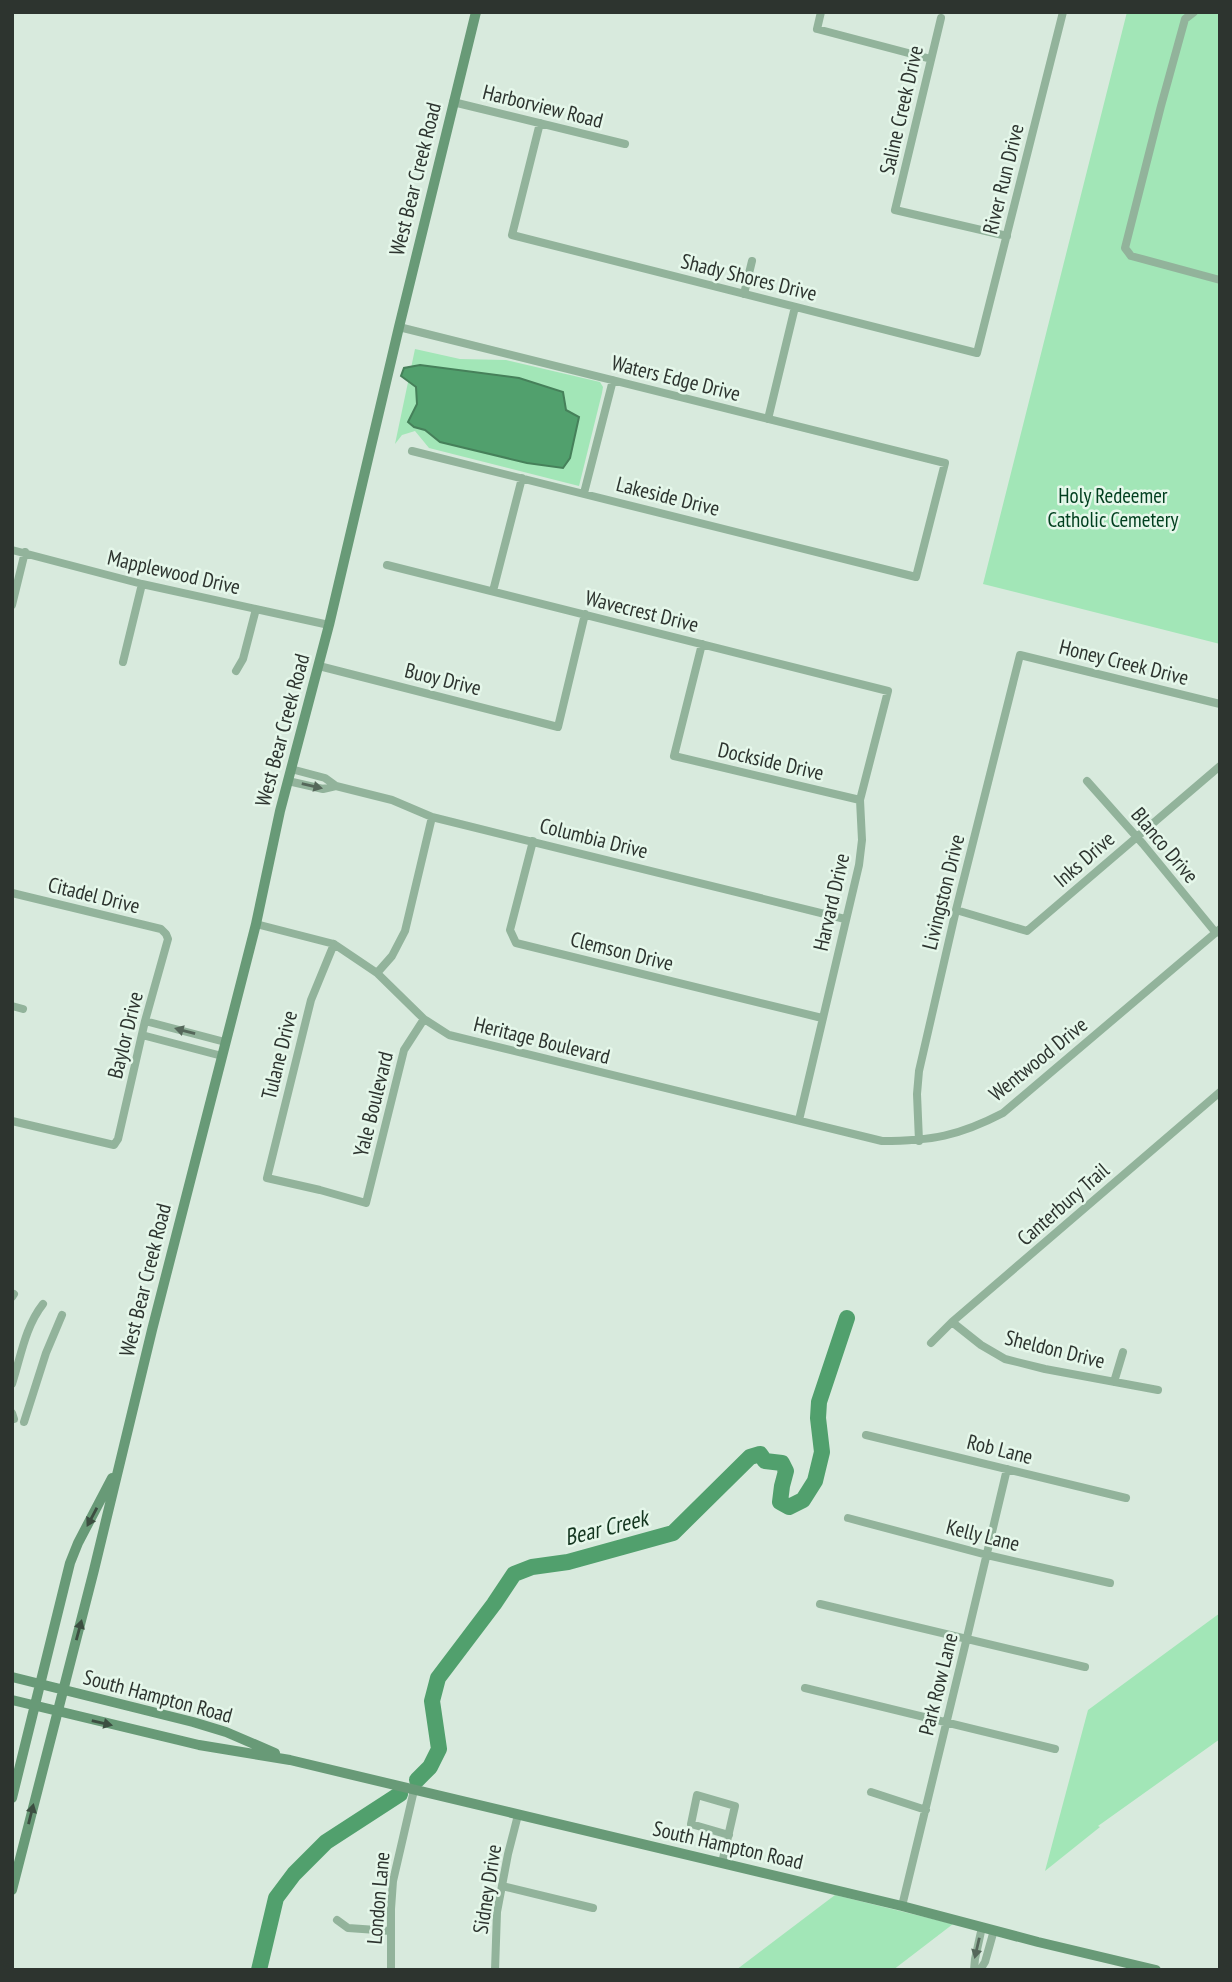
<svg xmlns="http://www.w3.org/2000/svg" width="1232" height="1982" font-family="'PT Sans Narrow',sans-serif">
<rect width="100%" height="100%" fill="#d8eadd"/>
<path fill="#a2e6b7" d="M1127,12h93v632l-237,-60z
M415,349l45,10 46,1 94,22 3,5 -1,6 -23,93 -150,-38 -14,-17 -13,4 -7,9z
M1220,1613v126l-122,87 2,1 -55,44 43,-161z
M835,1895l118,29 -60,46h-157z"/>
<path fill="#51a06d" stroke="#46805a" stroke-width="2" d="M420,365l99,13 44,14 3,18 13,7 -9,41 -7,10 -36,-5 -87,-21 -15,-12 -11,-3 -6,-5 9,-18 -1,-17 -15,-11 3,-8z"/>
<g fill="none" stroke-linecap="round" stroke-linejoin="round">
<path stroke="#51a06d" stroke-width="16" d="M417,1780l13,-13 9,-18 -7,-48 6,-23 56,-74 20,-30 18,-7 36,-5 105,-29 77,-76 10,-3 5,7 17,2 4,8 -4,15 -2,16 9,5 14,-7 12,-19 7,-29 -4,-34 1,-16 28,-84
M259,1970l17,-72 18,-24 32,-32 74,-48"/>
<path stroke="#92b39b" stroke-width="8" d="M821,12l-4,17 114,30
M1194,12l-9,7 -24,87 -36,142 6,8 89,24
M941,18l-46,192 112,26
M453,102l172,42
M540,123l-28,112 465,118 86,-341
M744,294l8,-33
M399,327l546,136 -29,114 -504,-126
M768,419l27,-112
M584,493l29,-113
M12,550l130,34 187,41
M387,565l501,126 -28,109 2,40 -3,25 -60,255
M493,591l29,-113
M12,605l13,-53
M702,644l-28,112 186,44
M123,662l19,-78
M319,666l239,61 27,-113
M236,671l7,-12 13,-50
M291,769l34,9 11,8 56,14 40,17 413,102
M288,781l35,8 13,-3
M1087,781l56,63 73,89
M533,841l-23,89 6,13 306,75
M12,893l149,36 5,5 2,5 -23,82 -27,118 -4,6 -102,-24
M956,910l71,21 193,-165
M256,924l78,20 43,29 47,46 25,16 433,106c49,0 77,-5 121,-28l217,-184
M334,944l-23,56 -44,178 53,12 46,13 38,-153 20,-31
M377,973l15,-17 13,-25 27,-114
M12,1006l11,3
M145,1021l80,21
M142,1035l80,21
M919,1141l-2,-47 2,-23 37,-161 64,-255 200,49
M12,1297l2,-3
M952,1322l29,23 24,14 40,10 113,21
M931,1343l21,-21 268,-230
M1114,1382l9,-30
M12,1384c9,-28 13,-57 31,-80
M12,1413l2,6
M24,1422l22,-69 16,-38
M866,1435l260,63
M848,1518l139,37 123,28
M820,1604l265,63
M805,1688l250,61
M871,1792l55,18
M722,1863l13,-57 -38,-11 -6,29 38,11
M502,1886l91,22
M902,1906c35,-146 71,-291 105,-437
M337,1920l11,8 43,3
M391,1970v-61l2,-28 21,-91
M495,1970l2,-58 11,-58 10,-39
M974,1970l1,-11 7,-32
M980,1970l5,-8 9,-32"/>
<path stroke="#689a77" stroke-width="10" d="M12,1677l181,45 33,10 49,21
M12,1700l187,45 91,15 612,146 136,36 118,28
M12,1798l58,-235 8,-20 34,-65
M12,1890l82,-320 58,-240 104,-406 24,-113 49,-186 70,-298 77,-315"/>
</g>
<defs><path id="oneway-solid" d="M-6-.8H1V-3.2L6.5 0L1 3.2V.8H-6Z" transform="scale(1.75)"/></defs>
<g fill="#55675a">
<use href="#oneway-solid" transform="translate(312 786) rotate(13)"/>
<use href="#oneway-solid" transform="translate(185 1031) rotate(-165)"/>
<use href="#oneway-solid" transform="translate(977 1948) rotate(103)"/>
</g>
<g fill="#3c4e41">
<use href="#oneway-solid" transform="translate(92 1517) rotate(118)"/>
<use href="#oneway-solid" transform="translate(79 1630) rotate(-75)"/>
<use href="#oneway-solid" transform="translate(102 1723) rotate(13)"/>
<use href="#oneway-solid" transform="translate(31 1814) rotate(-76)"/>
</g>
<g text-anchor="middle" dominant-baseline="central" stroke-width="5" stroke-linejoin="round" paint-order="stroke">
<g font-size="21" fill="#2d342f" stroke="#e5f7ea">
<text transform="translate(543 106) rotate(14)">Harborview Road</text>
<text transform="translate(901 110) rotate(-77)">Saline Creek Drive</text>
<text transform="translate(415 179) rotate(-76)">West Bear Creek Road</text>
<text transform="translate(1003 179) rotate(-76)">River Run Drive</text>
<text transform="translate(749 277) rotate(14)">Shady Shores Drive</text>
<text transform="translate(676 378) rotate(14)">Waters Edge Drive</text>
<text transform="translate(668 496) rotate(14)">Lakeside Drive</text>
<text transform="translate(174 572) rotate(13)">Mapplewood Drive</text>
<text transform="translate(642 611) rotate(14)">Wavecrest Drive</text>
<text transform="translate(1124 662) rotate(14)">Honey Creek Drive</text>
<text transform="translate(443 679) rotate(14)">Buoy Drive</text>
<text transform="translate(282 730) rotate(-75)">West Bear Creek Road</text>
<text transform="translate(771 761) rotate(13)">Dockside Drive</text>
<text transform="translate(594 838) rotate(14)">Columbia Drive</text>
<text transform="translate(1165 845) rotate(50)">Blanco Drive</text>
<text transform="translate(1084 859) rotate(-41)">Inks Drive</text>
<text transform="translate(943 892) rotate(-76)">Livingston Drive</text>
<text transform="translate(94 895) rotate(14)">Citadel Drive</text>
<text transform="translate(831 902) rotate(-77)">Harvard Drive</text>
<text transform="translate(622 951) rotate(14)">Clemson Drive</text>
<text transform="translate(125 1035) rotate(-76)">Baylor Drive</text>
<text transform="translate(542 1040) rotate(14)">Heritage Boulevard</text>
<text transform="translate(279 1055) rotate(-76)">Tulane Drive</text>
<text transform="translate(1038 1059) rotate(-39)">Wentwood Drive</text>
<text transform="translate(373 1104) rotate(-76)">Yale Boulevard</text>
<text transform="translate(1063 1204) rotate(-41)">Canterbury Trail</text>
<text transform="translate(145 1280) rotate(-76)">West Bear Creek Road</text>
<text transform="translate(1055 1349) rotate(14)">Sheldon Drive</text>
<text transform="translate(1000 1449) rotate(14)">Rob Lane</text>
<text transform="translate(983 1535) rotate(14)">Kelly Lane</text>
<text transform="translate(938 1684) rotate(-76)">Park Row Lane</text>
<text transform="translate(158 1696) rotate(15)">South Hampton Road</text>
<text transform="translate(728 1845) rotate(13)">South Hampton Road</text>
<text transform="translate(487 1889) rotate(-81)">Sidney Drive</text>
<text transform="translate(378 1898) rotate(-85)">London Lane</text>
</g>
<g font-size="21" fill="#003f1e" stroke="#e5f7ea">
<text x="1113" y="495">Holy Redeemer<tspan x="1113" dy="24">Catholic Cemetery</tspan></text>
</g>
<g font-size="23" font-style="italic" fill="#13351f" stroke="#e5f7ea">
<text transform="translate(606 1527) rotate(-14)">Bear Creek</text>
</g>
</g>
<rect width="1232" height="1982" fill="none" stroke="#2d342f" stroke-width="28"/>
</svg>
